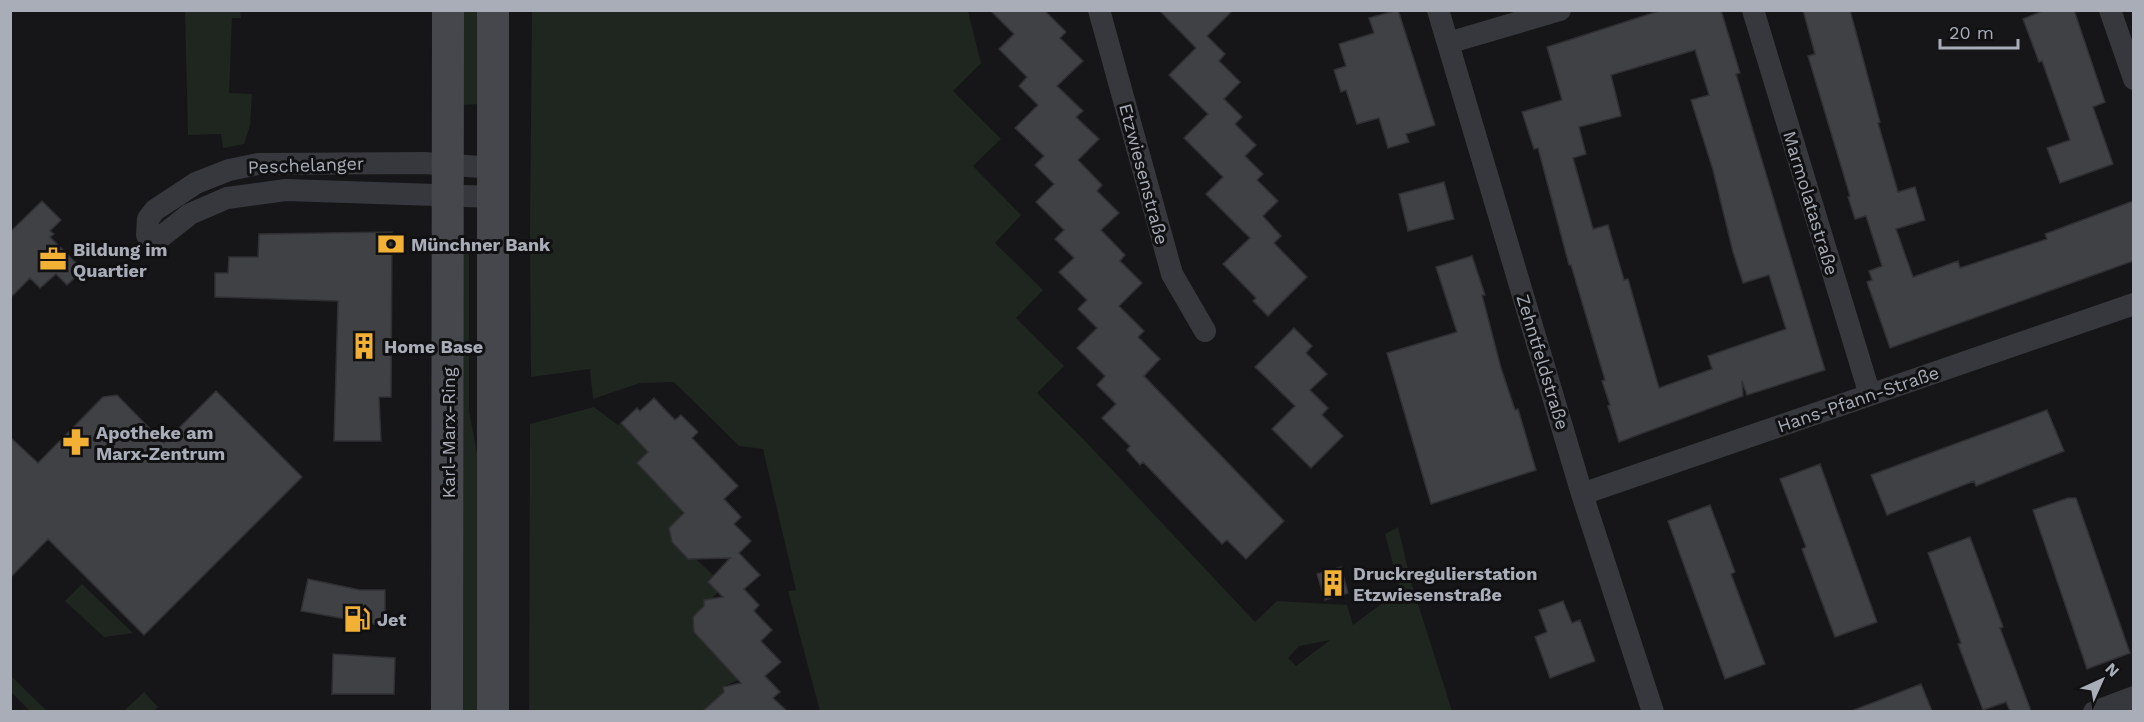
<svg xmlns="http://www.w3.org/2000/svg" width="2144" height="722" font-family="'Work Sans',sans-serif">
<rect width="100%" height="100%" fill="#161618"/>
<path fill="#1e261f" fill-rule="evenodd" d="M185,11h55l1,7h-9l-3,75 23,1 -2,31 -6,19 -21,4 -2,-14 -33,1z
M460,11h19v93l-17,1z
M532,11h436l13,52 -28,28 48,48 -28,27 48,49 -26,28 48,47 -27,28 48,48 -27,27 49,49 169,180 22,-21 70,4 6,20 47,-35 -15,-56 13,-7 13,55 41,129h-632l-32,-120 8,-1 -33,-141 -24,-3 -65,-64 -34,1 -47,16 -3,-30 -59,8 -1,-145zM1330,640l-34,26 -8,-8 11,-12z
M461,247h8v164l11,58 -1,242 -18,1z
M594,407l24,18 3,-2 27,29 -11,11 44,46 1,7 -13,12 3,14 16,17h8l18,17 4,16 -7,7 -7,1v6l-11,11 1,15 40,32 -5,6 9,10 -15,7 1,5 -13,13 2,6 -184,1 1,-288z
M82,584l51,49 -29,4 -39,-36z
M10,676h1l36,35h-17l-19,-19z
M144,692l14,15 -5,4h-29z"/>
<path fill="#404145" stroke="#303034" stroke-width="1.5" fill-rule="evenodd" d="M990,10h54l22,22 -6,6 23,23 -26,25 26,25 -7,6 23,22 -21,21 24,25 -5,6 22,22 -18,17 24,25 -5,6 22,22 -23,23 25,25 -6,6 22,22 -16,17 140,145 -38,38 -19,-19 -5,4 -79,-82 -3,3 -13,-15 3,-4 -28,-28 14,-14 -19,-19 8,-9 -28,-28 20,-20 -19,-19 9,-9 -28,-28 15,-14 -19,-19 9,-9 -28,-28 18,-18 -19,-19 9,-9 -29,-28 23,-23 -19,-19 8,-9 -28,-28 15,-15z
M1159,10h74l-26,26 18,18 -6,7 21,21 -16,17 18,18 -7,7 21,21 -11,11 18,18 -6,6 21,21 -15,15 18,20 -7,7 33,34 -39,39 -15,-15 3,-3 -33,-34 27,-26 -44,-44 17,-17 -39,-39 24,-24 -39,-39 27,-27z
M1398,10l37,115 -29,9 3,8 -21,6 -9,-30 -22,6 -11,-34 -5,2 -7,-22 12,-4 -7,-22 35,-11 -5,-15z
M1662,10h59l19,63 -4,1 89,296 -78,25 -5,-14 1,15 -124,46 -11,-36 2,-1 -8,-24 3,-1 -34,-115h-2l-31,-117 -4,1 -12,-37 40,-12 -15,-53zM1695,50l14,45 -18,5 22,70 20,82 10,31 26,-8 17,54 -78,27 4,13 -53,19 -31,-109 -4,1 -16,-55 -15,4 -20,-71 13,-4 -7,-27 42,-11 -10,-41z
M1803,10h47l30,112 -2,1 20,69 17,-5 10,33 -29,9 17,48 45,-16 2,7 87,-29 -2,-5 88,-33v60l-243,87 -23,-66 5,-2 -3,-9 13,-5 -16,-50 -11,3 -7,-22 2,-1 -42,-140 7,-2z
M2045,10h29l31,92 -12,5 20,57 -53,19 -13,-35 23,-8 -28,-79 -3,1 -16,-43z
M1444,182l10,37 -46,12 -9,-37z
M42,201l19,19 -11,11 4,3 -4,3 33,33 -16,15 -11,-11 -16,14 -10,-10 -20,20v-66z
M392,232l-1,165h-12l2,44h-47l4,-140 -123,-4v-24h13l1,-16h29l1,-23z
M1472,256l13,39h-3l19,73 14,42 3,-1 18,61 -105,34 -44,-151 70,-21 -21,-65z
M1294,328l18,18 -6,7 21,21 -17,16 18,18 -6,7 21,21 -32,32 -39,-39 23,-23 -40,-39z
M216,391l86,86 -158,158 -96,-96 -38,39v-141l28,26 65,-66 14,-2 47,48z
M654,398l21,22 6,-5 17,17 -6,6 46,48 -14,13 17,18 -7,7 17,17 -12,12 21,22 -16,14 15,16 -5,6 18,19 -11,11 20,21 -16,14 15,16 -7,6 14,13h-84l21,-19 -1,-5 18,-4 -47,-51 -1,-15 11,-11v-6l19,-3 -15,-15 22,-24 -42,1 -16,-17 -3,-14 15,-15 -47,-50 11,-11 -27,-29 16,-15 3,3z
M2047,410l17,41 -88,35 -2,-5 -87,34 -16,-40z
M1820,464l57,158 -42,15 -33,-88 4,-2 -26,-68z
M2068,498h8l54,155 -43,16 -54,-159z
M1710,505l25,67 -4,2 34,90 -40,15 -57,-158z
M1970,537l33,90 -3,1 31,83h-21l-4,-9 -23,8 -25,-66 3,-1 -33,-90z
M1341,567l7,26 -23,7 -8,-26z
M308,579l52,11h25v36l-84,-15z
M1563,601l9,22 8,-3 15,41 -45,17 -15,-41 12,-5 -8,-22z
M333,654l62,4 -1,36h-62z
M1921,684l11,27h-78v-1z"/>
<g fill="none" stroke-linecap="round" stroke-linejoin="round">
<path stroke="#37383d" stroke-width="22" d="M1099,10l73,264 33,57
M1438,10l144,484 71,218
M1753,10l117,385
M2110,10l24,69
M1448,43l112,-33
M495,197l-209,-7 -59,8 -37,16 -28,22 -15,-1 1,-16 7,-9 41,-27 33,-13 29,-6 166,-1 71,5
M1582,494l552,-190
M2094,712l40,-15"/>
<path stroke="#45474d" stroke-width="32" d="M447,712l1,-702
M493,712v-702"/>
</g>
<defs>
<symbol id="bank-bare" viewBox="-9 -9 18 18"><path d="M-6-4H6V4H-6ZM0-2.3a2.3 2.3 0 1 0 0 4.6a2.3 2.3 0 1 0 0-4.6Z" fill="#f2b134" stroke="#111113" stroke-width="2.5" paint-order="stroke"/></symbol>
<symbol id="office-bare" viewBox="-9 -9 18 18"><path d="M-6-3h4V-5.5h4V-3h4V5H-6ZM-1-4.5V-3h2v-1.5ZM-6 0V1H6V0Z" fill="#f2b134" stroke="#111113" stroke-width="2.5" paint-order="stroke"/></symbol>
<symbol id="building-bare" viewBox="-9 -9 18 18"><path d="M-4-6H4V6H1V3H-1V6H-4ZM-2.5-4.3h1.7v1.8h-1.7ZM.8-4.3h1.7v1.8H.8ZM-2.5-1h1.7V.8h-1.7ZM.8-1h1.7V.8H.8Z" fill="#f2b134" stroke="#111113" stroke-width="2.5" paint-order="stroke"/></symbol>
<symbol id="pharmacy-bare" viewBox="-9 -9 18 18"><path d="M-2-6h4v4h4v4h-4v4h-4v-4h-4v-4h4Z" fill="#f2b134" stroke="#111113" stroke-width="2.5" paint-order="stroke"/></symbol>
<symbol id="fuel-bare" viewBox="-9 -9 18 18"><path d="M-5.5-6h7V0h2V4h1.3V-2.5L3-4.5l.8-.8L6-3V5H2.5V1h-1V6h-7ZM-4.2-4.7v3.2H.2V-4.7Z" fill="#f2b134" stroke="#111113" stroke-width="2.5" paint-order="stroke"/></symbol>
</defs>
<g fill-rule="evenodd">
<use href="#bank-bare" x="372" y="225" width="38" height="38"/>
<use href="#office-bare" x="34" y="240" width="38" height="38"/>
<use href="#building-bare" x="345" y="327" width="38" height="38"/>
<use href="#pharmacy-bare" x="57" y="423" width="38" height="38"/>
<use href="#building-bare" x="1314" y="564" width="38" height="38"/>
<use href="#fuel-bare" x="338" y="600" width="38" height="38"/>
</g>
<g text-anchor="middle" dominant-baseline="central" stroke-width="6" stroke-linejoin="round" paint-order="stroke">
<g font-size="18" fill="#a8adb8" stroke="#111113">
<text transform="translate(306 165) rotate(-2)">Peschelanger</text>
<text transform="translate(1144 174) rotate(75)">Etzwiesenstraße</text>
<text transform="translate(1811 203) rotate(73)">Marmolatastraße</text>
<text transform="translate(1543 362) rotate(73)">Zehntfeldstraße</text>
<text transform="translate(1858 399) rotate(-19)">Hans-Pfann-Straße</text>
<text transform="translate(448 433) rotate(-90)">Karl-Marx-Ring</text>
</g>
<g font-size="18" font-weight="bold" fill="#a8adb8" stroke="#111113" text-anchor="start">
<text x="411" y="244">Münchner Bank</text>
<text x="73" y="249">Bildung im<tspan x="73" dy="21">Quartier</tspan></text>
<text x="384" y="346">Home Base</text>
<text x="96" y="432">Apotheke am<tspan x="96" dy="21">Marx-Zentrum</tspan></text>
<text x="1353" y="573">Druckregulierstation<tspan x="1353" dy="21">Etzwiesenstraße</tspan></text>
<text x="377" y="619">Jet</text>
</g>
</g>
<rect width="2144" height="722" fill="none" stroke="#a8adb8" stroke-width="24"/>
<g transform="translate(2102 680) rotate(45)" stroke="#111113" stroke-width="4.5" paint-order="stroke">
<path d="M0-4.5L10 22L0 15L-10 22Z" fill="#a8adb8"/>
<text y="-9" font-size="16" font-weight="bold" text-anchor="middle" fill="#a8adb8">N</text>
</g>
<path d="M1940 39v9h78v-9" fill="none" stroke="#a8adb8" stroke-width="3"/>
<text x="1949" y="39" font-size="18" fill="#a8adb8" stroke="#111113" stroke-width="4.5" paint-order="stroke">20 m</text>
</svg>
